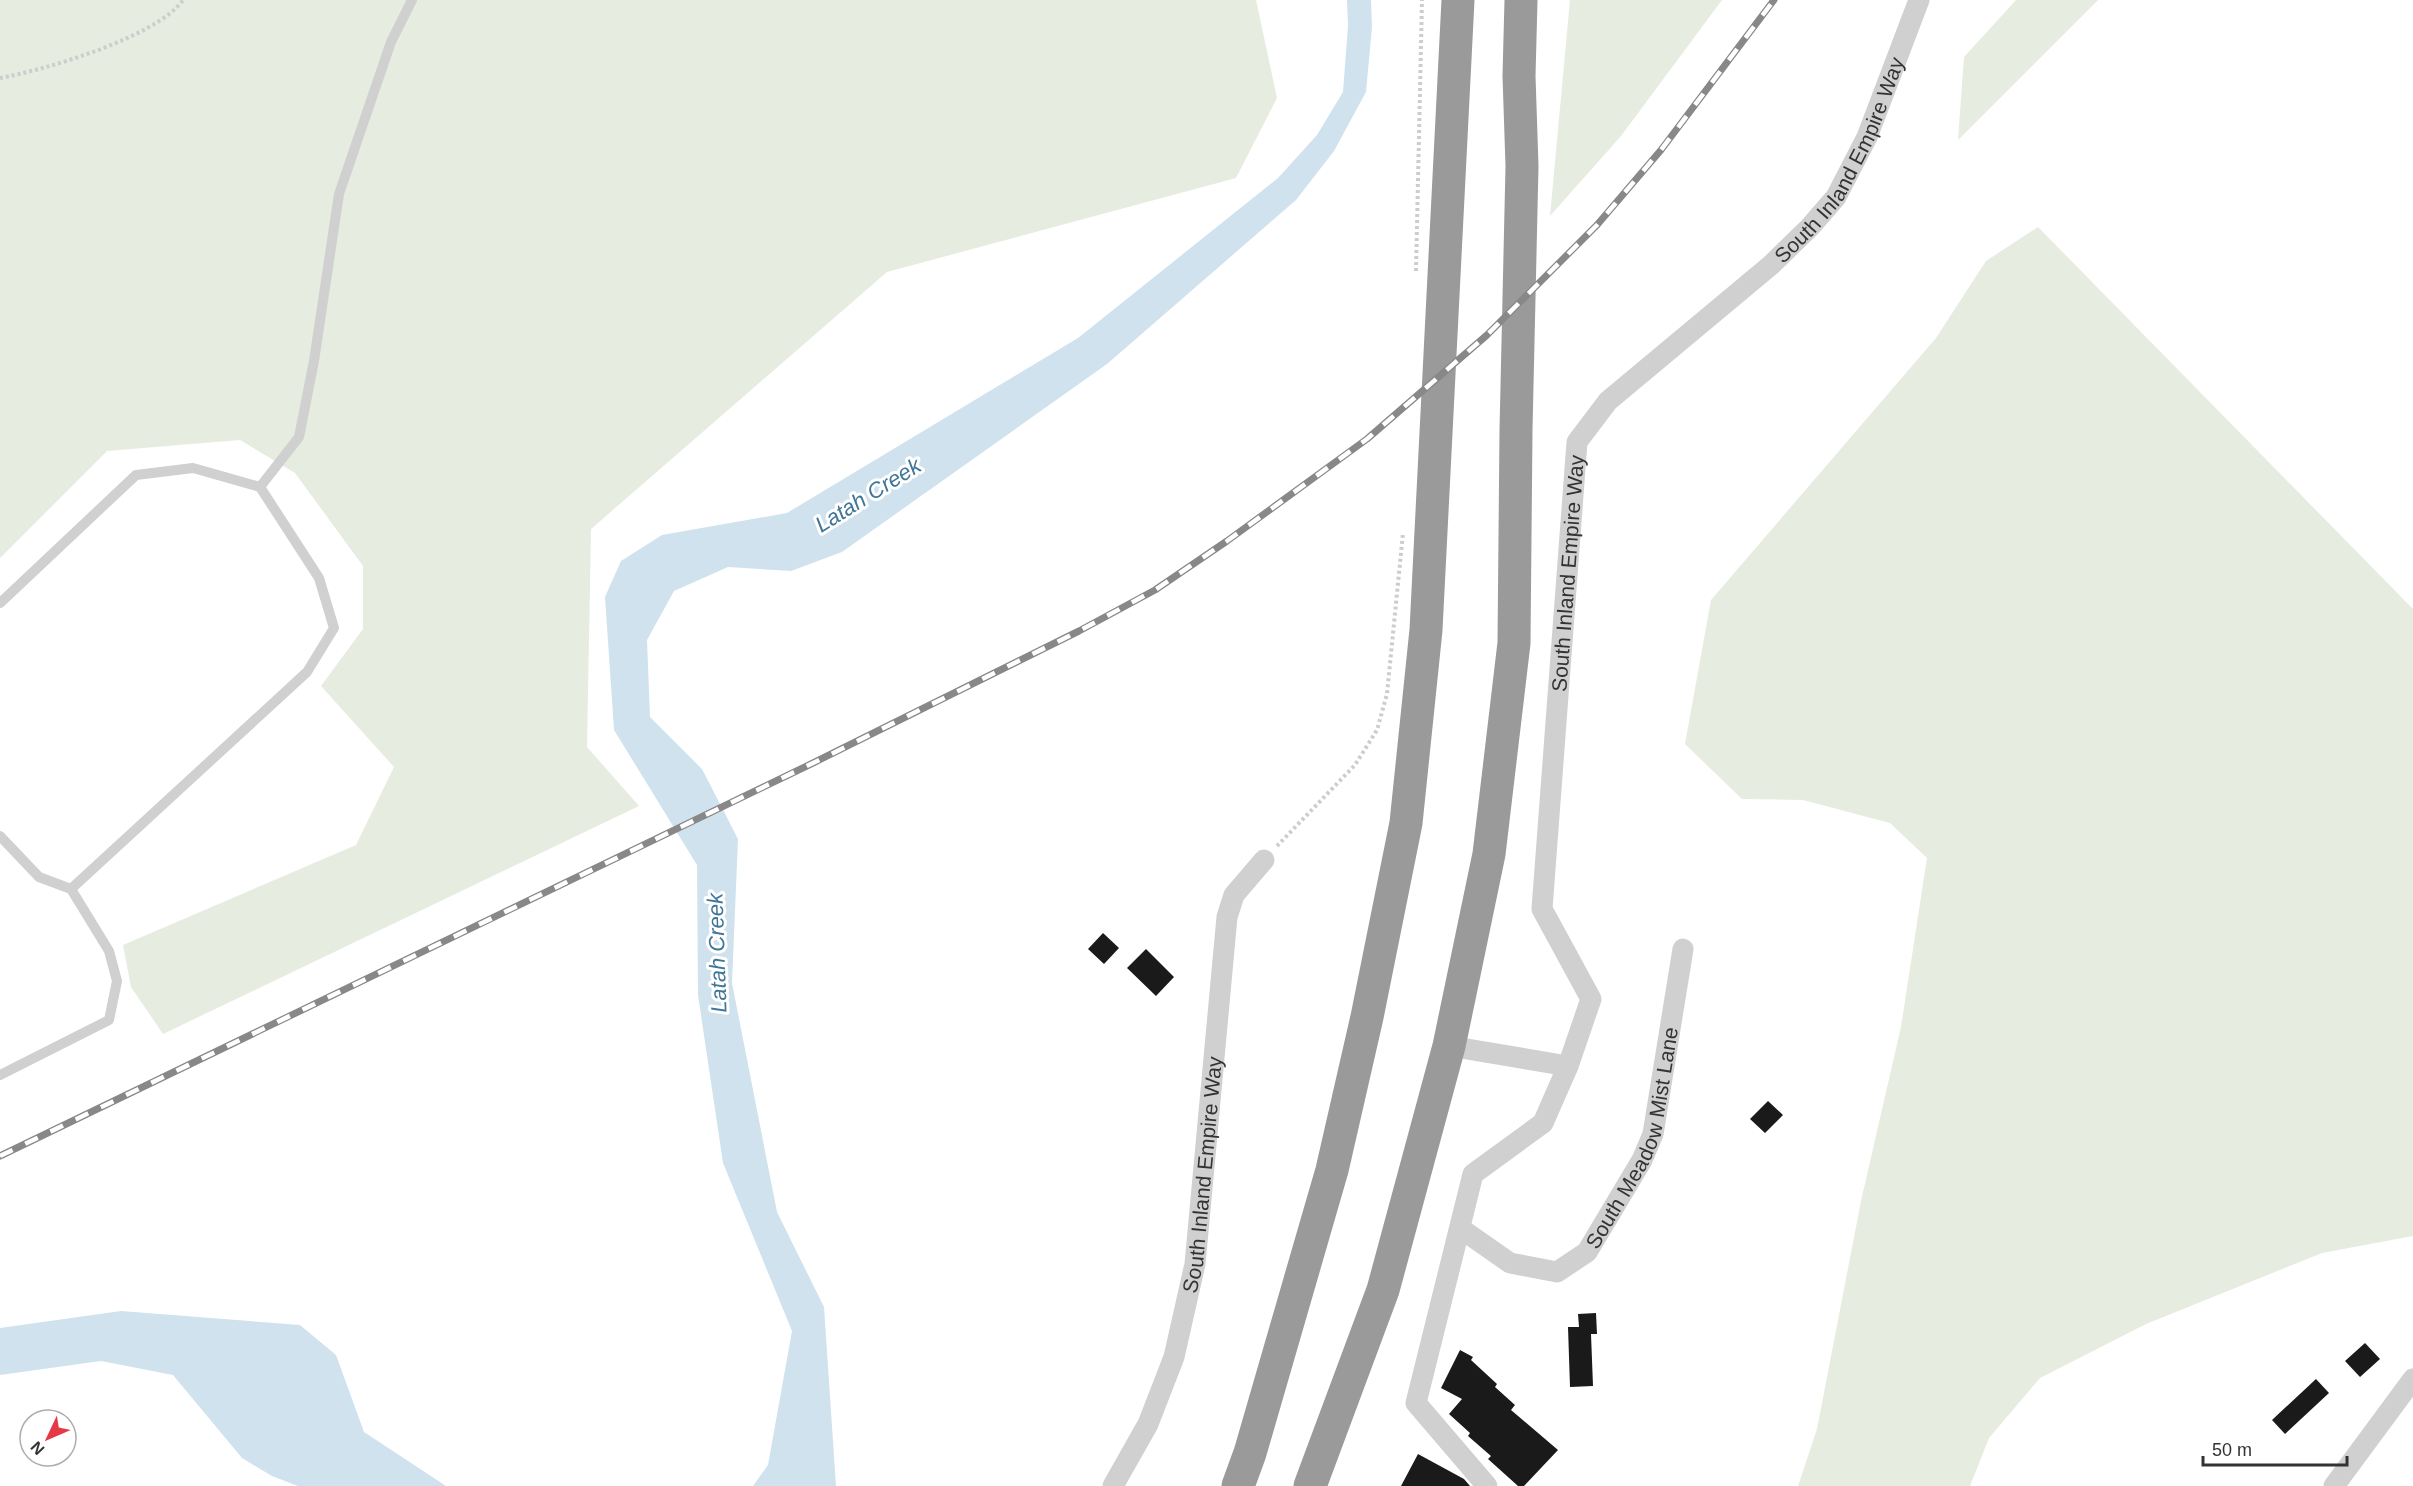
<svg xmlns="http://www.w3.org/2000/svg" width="2413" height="1486" font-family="Arial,sans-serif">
<rect width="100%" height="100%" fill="#fff"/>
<path fill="#e6ecdf" d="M0,0h1256l21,98 -41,80 -349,94 -296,257 -4,218 52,59 -476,228 -32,-47 -8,-42 233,-100 38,-78 -73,-81 42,-57v-63l-68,-93 -55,-33 -133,11 -107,107z
M1570,0h152l-101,136 -71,80z
M2016,0h82l-140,140 6,-83z
M2038,227l375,382v627l-91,17 -176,71 -106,54 -51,60 -19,48h-172l19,-57 44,-228 40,-174 26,-169 -37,-35 -87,-23 -61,-1 -57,-55 26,-144 225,-262 50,-77z"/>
<path fill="#cfe2ee" d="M1347,0h24l1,27 -6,65 -32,59 -38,49 -189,164 -265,188 -51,19 -63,-4 -54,24 -27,49 3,77 52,52 36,70 -6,144 45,229 47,95 12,179h-83l15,-21 24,-134 -69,-168 -25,-168 -1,-130 -83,-135 -9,-133 16,-36 41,-26 125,-22 291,-175 200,-160 39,-43 26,-43 5,-66z
M121,1311l179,14 36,30 28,77 82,54h-148l-26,-10 -30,-18 -69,-83 -72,-14 -101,14v-47z"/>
<path fill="#1a1a1a" d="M1103,933l16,15 -15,16 -16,-15z
M1146,949l28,28 -18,19 -29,-28z
M1768,1101l15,14 -18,18 -15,-14z
M1596,1313l1,21h-6l2,52 -23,1 -2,-60h11l-1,-13z
M2365,1343l15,16 -20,18 -15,-16z
M1460,1350l13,7 -2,3 26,24 -2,3 20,18 -4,5 47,40 -34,36h-6l-30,-27 3,-3 -23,-20 2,-3 -21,-19 13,-15 -21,-11z
M2316,1379l13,14 -44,41 -13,-14z
M1418,1454l46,25 6,7h-69z"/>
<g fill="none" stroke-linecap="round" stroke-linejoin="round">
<path stroke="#cdcdcd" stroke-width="4" stroke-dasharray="3 3" stroke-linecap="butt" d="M0,78c45,-8 157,-41 183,-78
M1416,271l6,-271
M1277,846l78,-81 22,-35 10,-36 16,-161"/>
<path stroke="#d0d0d0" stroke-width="10" d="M260,487l39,-50 15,-76 25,-167 52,-152 21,-42
M0,603l136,-128 57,-7 67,19 59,91 15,50 -27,44 -236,217 -32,-12 -39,-41
M0,1075l109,-55 8,-39 -8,-30 -38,-62"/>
<g stroke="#d0d0d0" stroke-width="21">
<path d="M1449,1046l119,20"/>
<path id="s1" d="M1460,1228l50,35 47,9 30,-20 55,-92 11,-26 30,-185"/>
<path id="s2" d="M1113,1486l35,-62 26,-67 21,-93 32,-347 7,-22 30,-35"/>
<path id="s3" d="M1487,1486l-71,-83 57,-229 70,-51 25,-57 23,-67 -49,-90 35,-467 31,-41 163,-136 39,-38 26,-30 31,-60 52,-137"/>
<path d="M2334,1486l79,-107"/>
</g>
<path stroke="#9a9a9a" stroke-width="33" d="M1238,1486l12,-33 82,-283 35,-153 39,-194 20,-193 32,-630
M1310,1486l73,-196 66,-244 40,-192 25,-211 2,-213 6,-264 -3,-90 2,-76"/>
<defs>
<path id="rail" d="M0,1156l813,-393 266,-132 76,-41 72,-49 140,-102 120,-104 110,-110 64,-75 113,-150"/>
</defs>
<use href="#rail" stroke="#888" stroke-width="7"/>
<use href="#rail" stroke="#fff" stroke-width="4.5" stroke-dasharray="14" stroke-linecap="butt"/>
</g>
<g text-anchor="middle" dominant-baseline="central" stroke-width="6" stroke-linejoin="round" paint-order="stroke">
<g font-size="21" fill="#333" stroke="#fff">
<text stroke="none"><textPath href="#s3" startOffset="1527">South Inland Empire Way</textPath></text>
<text stroke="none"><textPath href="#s3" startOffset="1004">South Inland Empire Way</textPath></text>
<text stroke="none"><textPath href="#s1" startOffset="270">South Meadow Mist Lane</textPath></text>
<text stroke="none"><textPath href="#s2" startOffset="328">South Inland Empire Way</textPath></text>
</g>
<g font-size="22" font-style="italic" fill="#3f7597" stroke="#fff">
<text transform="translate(868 495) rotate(-32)">Latah Creek</text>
<text transform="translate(717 953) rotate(-92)">Latah Creek</text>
</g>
</g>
<g transform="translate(48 1438) rotate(226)"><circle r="28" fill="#ffffff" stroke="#adadad" stroke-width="1.5"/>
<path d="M0-4.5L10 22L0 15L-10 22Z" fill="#e63946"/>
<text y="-9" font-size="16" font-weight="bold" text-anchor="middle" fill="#333333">N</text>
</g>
<path d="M2203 1456v9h144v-9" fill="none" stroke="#333333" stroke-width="3"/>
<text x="2212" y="1456" font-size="18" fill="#333333" stroke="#ffffff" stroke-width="4.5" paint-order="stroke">50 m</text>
</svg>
